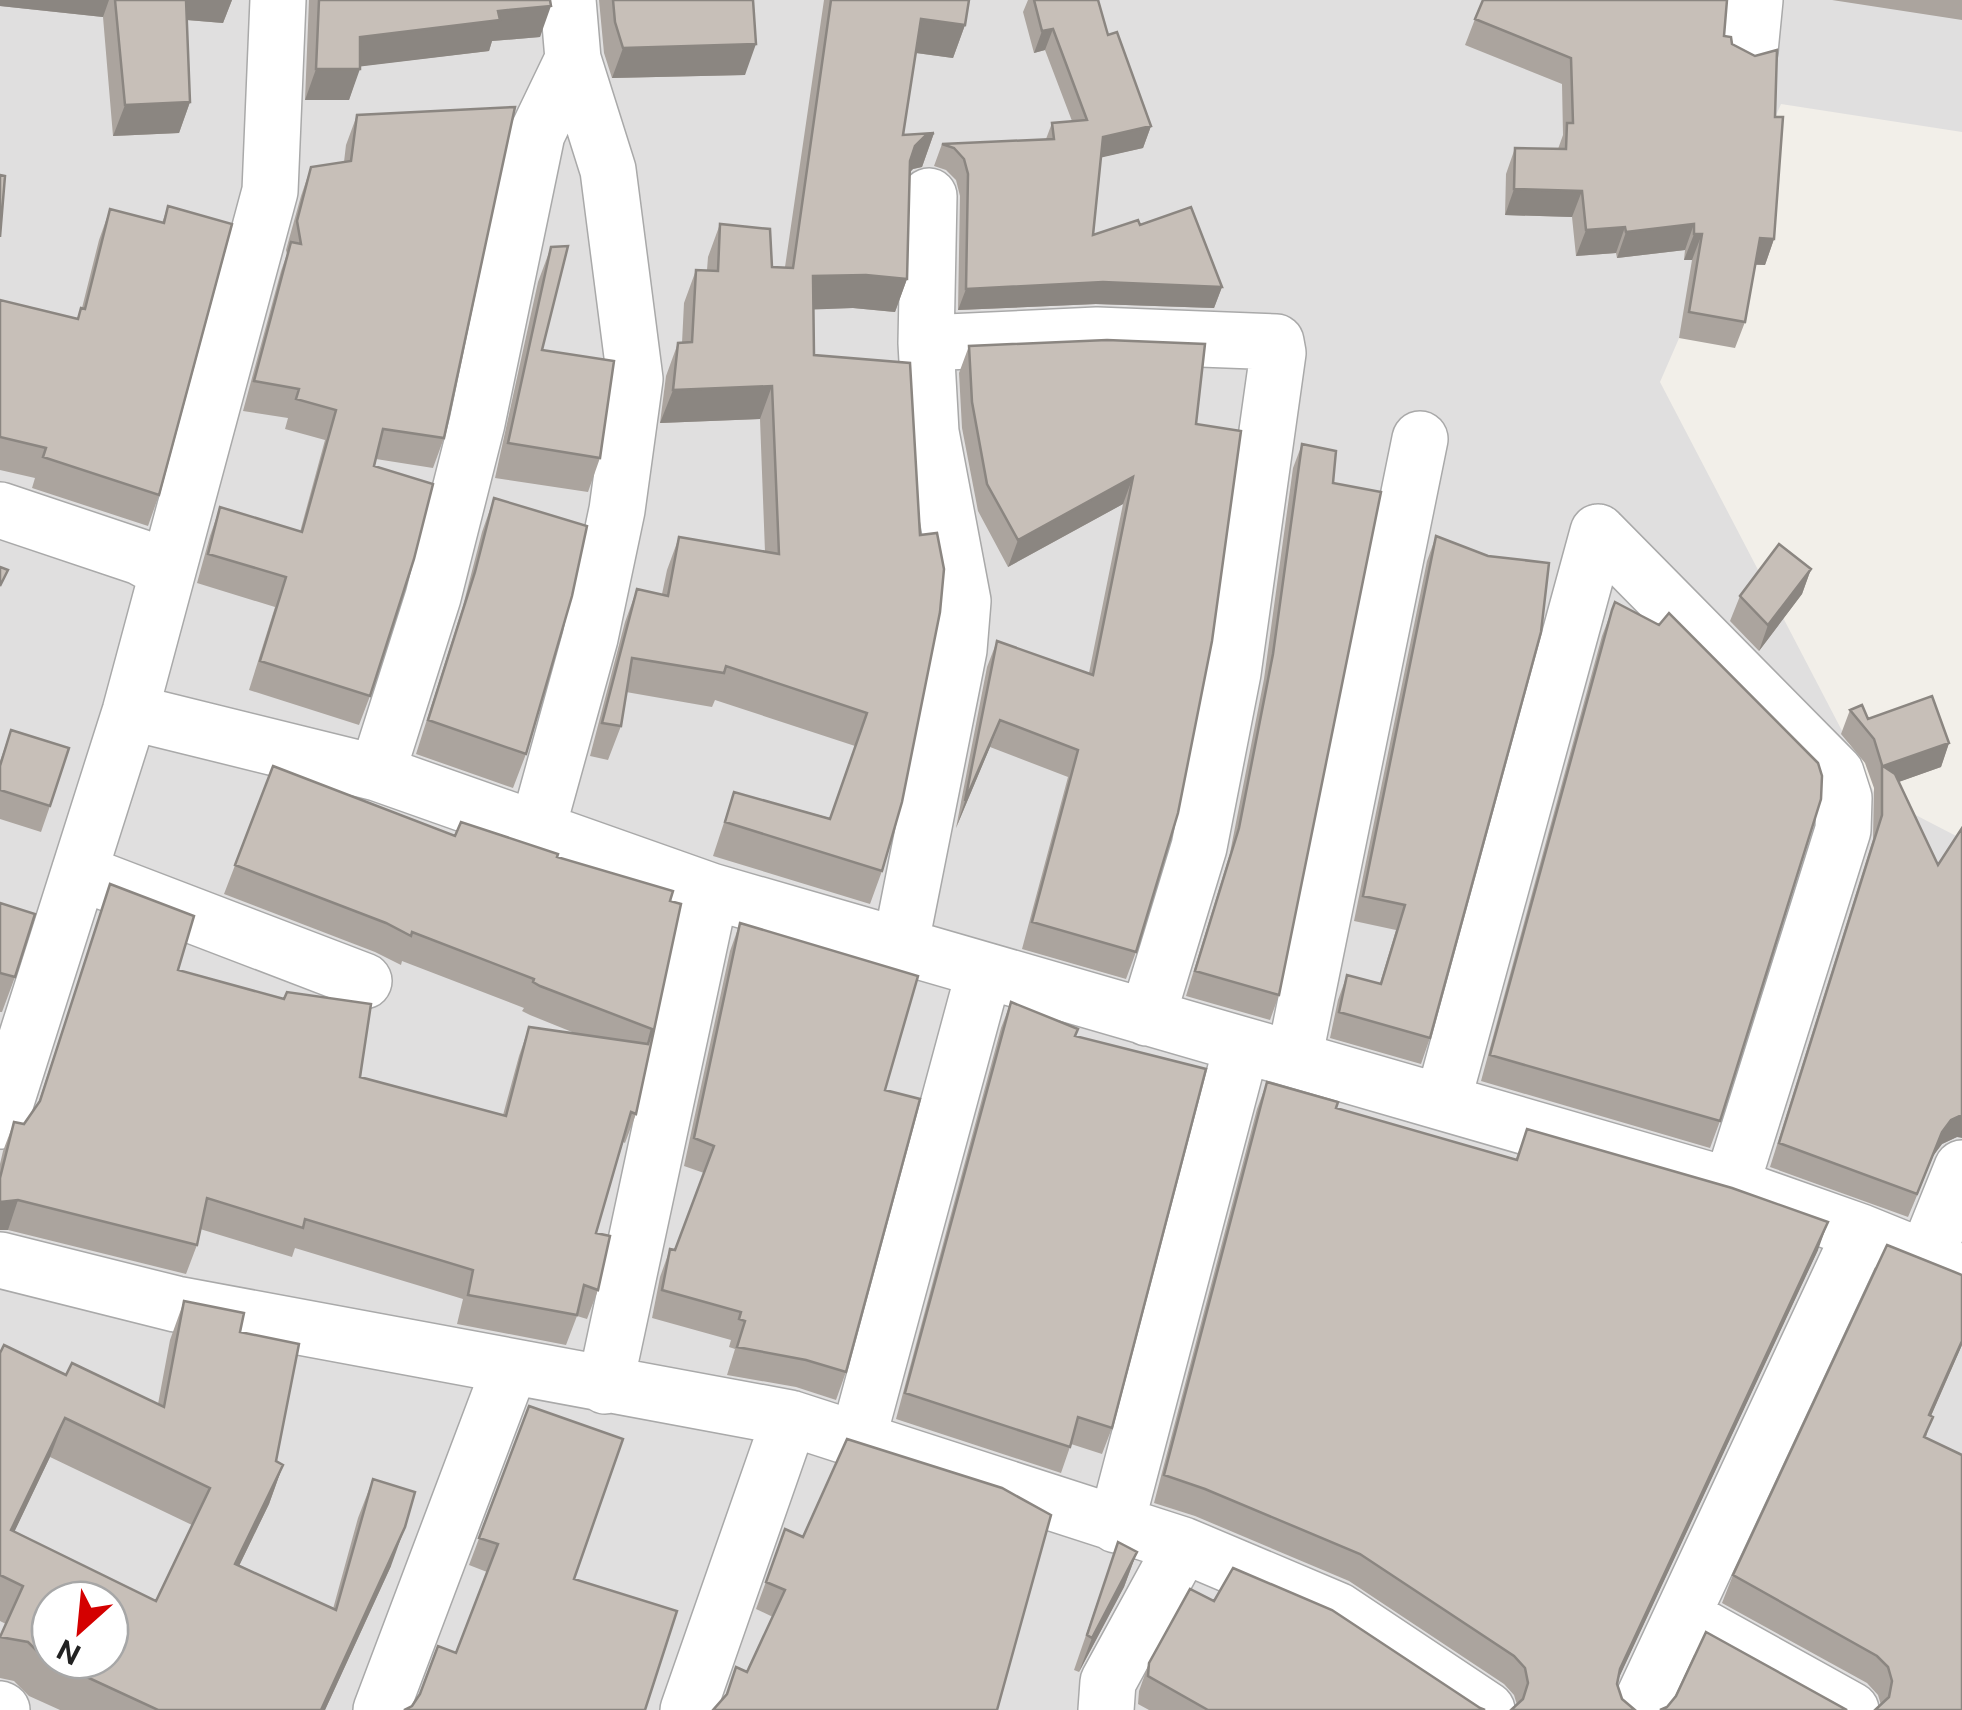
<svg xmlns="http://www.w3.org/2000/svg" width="1962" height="1710" font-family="'Public Sans',sans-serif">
<rect width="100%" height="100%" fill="#f2efe9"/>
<path fill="#e0dfdf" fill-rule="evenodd" d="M0,0h1962v132l-181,-28 -121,278 215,412 87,45v871h-1962zM50,1600h60v60h-60z"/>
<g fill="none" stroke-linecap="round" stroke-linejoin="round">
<defs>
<path id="minor" d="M1750,51l5,-51
M926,343l171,-8 179,7 2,11 -45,320 -34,174 -52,171
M0,510l140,47 27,15
M1598,532l238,241 8,25 -1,32 -112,356
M130,712l247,61 334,118 1020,295 130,46 101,41
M377,773l56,-176 44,-174 60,-289 36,-75
M537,830l53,-192 27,-128 18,-131 -27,-209 -35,-111 -5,-59
M79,872l285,109
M900,947l59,-297 4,-49 -32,-169 -5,-89 3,-147
M1294,1059l126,-620
M1443,1100l155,-568
M0,1121l130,-409 140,-521 8,-191
M1926,1257l36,-89
M0,1260l176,44 614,114 393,127 154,65 150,100
M605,1386l106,-495
M857,1442l127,-470
M1116,1525l126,-480
M1682,1616l169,94
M0,1709l2,1
M381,1710l129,-342
M688,1710l102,-292
M1106,1710l2,-28 75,-137
M1638,1710l223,-478"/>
</defs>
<use href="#minor" stroke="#a9a9a9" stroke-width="58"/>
<use href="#minor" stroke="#fff" stroke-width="55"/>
</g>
<path fill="#aba49e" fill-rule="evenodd" d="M0,0h232l-9,23 -36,-3 3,82 -11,31 -66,3 -10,-119 -103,-11z
M309,0h241l-10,37 -48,4 -3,10 -129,15 -11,34h-44z
M599,0h154l-8,75 -133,3 -8,-25z
M824,0h145l-4,25 -12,33 -37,-5 -13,82 31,-2 -12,34 -9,2 -3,3 -3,107 -12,33 -42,-4 -40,1 1,46 96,8 -28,508 -12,33 -157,-48 21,-64 96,26 25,-72 -140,-46 -3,7 -86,-15 -5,34 -13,34 -18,-4 35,-134 12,-33 25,5 5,-24 12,-33 86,15 -5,-133 -100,4 6,-47 12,-33h4l2,-40 12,-33h11l1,-13 12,-33 52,43h13z
M1028,0h70l10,35 43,91 -8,22 -42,9 -8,78 47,-10 82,62 -8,21 -118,-4 -138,6 2,-114 -4,-16 -10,-10 -12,-4 8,-22 104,-5 6,-16 20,-2 -27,-71 -11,3 -11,-41z
M1832,0h130v20z
M1475,19l249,17 50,203 -9,26h-10l-10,57 -10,26 -56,-10 13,-78h-8l1,-10 -68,8 -1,-5 -40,3 -4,-39 -67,-2 1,-41 9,-26 43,1 5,-14 -1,-51 -97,-39z
M357,115l87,323 -11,30 -57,-9 -2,7 -4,230 -11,29 -110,-35 26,-83 -78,-24 13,-47 10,-29 80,25 25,-92 -40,-11 3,-11 -45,-7 38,-140 6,-17 -1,-4 15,-54 10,-29 33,-5 2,-17z
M168,206l-9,289 -11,31 -116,-38 3,-10 -35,-8v-170l77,19 5,-11 17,-68 11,-31 52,14z
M551,247l-9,103 58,108 -12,34 -93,-14 43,-196z
M1205,344l-69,608 -10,27 -104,-30 46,-172 -78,-30 -34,81 31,-161 10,-26 92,32 34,-169 -115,63 -30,-56 -16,-83 -3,-55 10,-27z
M1302,444l-23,551 -9,25 -84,-24 44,-143 34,-174 29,-211z
M494,498l32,256 -13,34 -97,-34 47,-148 19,-74z
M1436,536l-6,502 -9,26 -91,-26 8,-38 9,-25 33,8 16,-53 -42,-9 73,-360z
M1811,569l-9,25 -43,57 -29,-30 10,-25z
M1612,610l108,511 -10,27 -229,-67 121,-445z
M1850,710l18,9 81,24 -8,24 -43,15 40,83 19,272 -15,7 -9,12 -25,61 -138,-50 103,-328 1,-51 -9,-25 -24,-29z
M11,730l39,76 -9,26 -41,-13v-58z
M273,766l182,70 102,21 124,47 -45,210 -11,29 -2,-1 -27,91 2,57 -11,29 -10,-3 -11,29 -109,-21 6,-25 -168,-51 -3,9 -92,-28 -3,16 -11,29 -178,-44h-8v-66l3,-13 11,-29 10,2 14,-20 72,-220 68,86 182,107 143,38 16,-59 10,-29 48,7 -47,-19 -8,-4 2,-3 -122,-47 -1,4 -26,-13 -151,-58z
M0,903l15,74 -13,35h-2z
M740,923l145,167 -39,282 -10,28 -40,-13 -69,-12 8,-26 -6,-2 2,-7 -79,-22 8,-41 10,-28 5,1 29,-77 -20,-7 46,-215z
M1011,1002l64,34 37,392 -10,26 -31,-10 -10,29 -165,-54 105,-391z
M1267,1082l69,26 180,51 11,-30 291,121 -200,429 -1,5 5,15 -105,6 -3,-10 -10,-11 -155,-103 -154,-65 -41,-13 103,-394z
M184,1301l56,31 36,129 7,4 -14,39 -30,62 94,43 25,-91 15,-39 18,87 -66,144h-265l-31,-14 -15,-15 -14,-3v-42l6,-12 -6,-3v-268l158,51 12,-64zM50,1457l142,68 -36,76 -142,-69z
M1962,1345l-31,71 -5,22 36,272 -81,-5 -3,-10 -11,-12 -145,-80 11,-28z
M529,1406l45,173 -162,127 44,-53 31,-81 -18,-7z
M785,1529l212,181 -250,-38 26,-55 -17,-8z
M1118,1542l19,10 -13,35 -45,85 -5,-2z
M1214,1601l266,107 5,2h-336l-11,-6 1,-13 10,-28z"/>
<path fill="#8b8681" d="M0,0h109l-6,17 -103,-11z
M182,0h50l-9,23 -48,-4z
M551,6l-11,31 -48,4 -3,10 -141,17 12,-31 138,-26z
M921,19l44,6 -12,33 -44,-6z
M1053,29l-8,21 -11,3 8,-22z
M756,44l-11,31 -133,3 11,-30z
M316,69h44l-11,31h-44z
M190,102l-11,31 -66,3 12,-31z
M1151,126l-8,22 -48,11 8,-22z
M934,133l-12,34 -9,2 -10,10 12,-33 10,-10z
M1514,189l68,2 -10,26 -67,-2z
M1694,224l-9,26 -68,8 9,-26z
M1625,227l-9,26 -40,3 10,-26z
M1694,234h8l-10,26h-8z
M1760,238l14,1 -9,26 -15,-1z
M866,275l41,4 -12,33 -42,-4 -52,2 12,-34z
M1103,282l119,5 -8,21 -118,-4 -138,6 8,-21z
M772,386l-12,33 -100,4 13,-33z
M1133,477l-10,27 -115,63 10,-27z
M1811,569l-9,25 -43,57 9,-26z
M1000,720l-10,27 -34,81 9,-27z
M1949,743l-8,24 -59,21 1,-22z
M1962,1115v23l-5,-1 -15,7 -9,12 -25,61 34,-85 9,-12z
M18,1200l-10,30h-8v-28z
M1828,1222l-10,28 -208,447 10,-28z
M1962,1341v4l-43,98 10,-28z
M65,1418l-15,39 -50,105 11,-32z
M283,1465l-14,39 -48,99 14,-39z
M405,1527l-14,39 -66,144h-4z
M1137,1552l-13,35 -45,85 13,-34z"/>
<path fill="#c7bfb8" stroke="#8b8681" stroke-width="2.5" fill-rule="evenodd" d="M115,0h71l4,102 -65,3z
M319,0h231l1,6 -53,5 2,9 -140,17v32h-44z
M613,0h140l3,44 -133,4 -8,-26z
M831,0h138l-4,25 -44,-6 -18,116 31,-2 -9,3 -10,10 -5,15 -3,118 -41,-4 -53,1 1,79 96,8 10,172 17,-2 7,36 -4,43 -38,190 -20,69 -157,-49 9,-30 96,27 37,-106 -141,-47 -2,7 -92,-15 -11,68 -19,-3 35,-134 31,7 11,-59 100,17 -7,-168 -99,4 5,-47 14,-1 4,-72 22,1 2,-47 50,5 2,38 21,1z
M1034,0h64l10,35 9,-3 34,94 -48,11 -10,98 45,-15 2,5 51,-18 31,80 -119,-5 -137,7 2,-115 -4,-15 -10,-11 -12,-4 112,-5 -2,-16 35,-3 -34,-91 -11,2z
M1483,0h244l-3,36 7,1 1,7 23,12 22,-6 -2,67h8l-9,122 -14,-1 -15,84 -56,-10 13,-78h-8v-10l-68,8 -1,-5 -39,3 -4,-39 -68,-2 1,-41 51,1 1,-26h6l-2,-65 -96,-39z
M515,107l-71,331 -61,-9 -9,37 59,18 -19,75 -44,137 -110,-35 26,-84 -78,-23 12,-47 82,25 34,-122 -40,-11 3,-10 -45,-8 37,-139 10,2 -4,-23 14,-54 40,-6 6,-46z
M0,175l5,1 -5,61z
M168,206l64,18 -73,271 -116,-38 3,-9 -46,-11v-137l78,19 3,-11 4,1 25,-100 54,14z
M568,246l-26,104 72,11 -14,97 -92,-15 43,-196z
M1107,340l98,4 -9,80 45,7 -29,210 -34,172 -42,139 -104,-30 46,-172 -78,-30 -35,81 32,-160 96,34 40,-198 -115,63 -31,-56 -15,-82 -3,-56z
M1302,444l34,7 -3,32 48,9 -102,503 -84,-24 44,-143 34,-174z
M494,498l93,28 -15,70 -46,158 -98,-34 47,-148z
M1436,536l52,20 61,7 -8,69 -111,406 -91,-26 8,-37 34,9 24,-79 -42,-9z
M1779,544l32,25 -43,56 -28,-29z
M0,567l8,3 -8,16z
M1615,602l44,23 10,-12 149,150 4,13 -1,23 -101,322 -230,-66 122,-445z
M1932,696l17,47 -66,23 12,8 43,91 24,-37v287l-11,5 -9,12 -25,62 -138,-51 103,-328v-50l-8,-26 -24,-29 12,-5 6,14z
M11,730l58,18 -19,58 -50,-16v-24z
M273,766l182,70 6,-14 97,32 -1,3 116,34 -3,10 11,3 -45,210 -5,-2 -35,121 14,3 -12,54 -14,-5 -7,30 -109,-20 5,-25 -168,-51 -2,9 -96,-30 -10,47 -179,-45 -18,2v-24l14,-56 10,2 16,-23 70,-217 84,32 -16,54 106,29 3,-7 84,12 -11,73 146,39 23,-89 119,17 4,-15 -112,-43 -7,-4 1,-3 -122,-47 -1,4 -25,-13 -151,-58z
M0,903l35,11 -20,63 -15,-4z
M740,923l178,53 -33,114 35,9 -74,273 -40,-12 -69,-13 8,-26 -6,-2 2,-7 -79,-22 8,-41 5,1 39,-104 -20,-8z
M1011,1002l67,27 -3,7 131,33 -94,359 -34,-11 -8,30 -165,-54z
M1267,1082l71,20 -2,6 181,52 10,-31 205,59 96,34 -208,447 -3,15 5,15 13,11h-124l12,-11 5,-16 -3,-15 -11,-12 -154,-102 -155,-65 -41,-14z
M1887,1245l75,30v66l-33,74 4,2 -9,20 38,18v255h-87l14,-13 3,-16 -4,-14 -11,-11 -144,-81z
M184,1301l60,12 -4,19 59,12 -23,117 7,4 -48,99 101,46 37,-131 42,13 -10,35 -84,183h-163l-108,-50h60v-60h-60v60l-7,-3 -15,-15 -28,-5 23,-51 -23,-11v-222l4,-8 62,30 6,-12 92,44zM65,1418l145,70 -54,113 -145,-71z
M529,1406l94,33 -49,140 103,32 -32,99h-241l8,-4 8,-12 18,-48 18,7 42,-109 -19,-6z
M847,1439l155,49 49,27 -54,195h-284l14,-16 9,-27 11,5 38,-82 -19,-8 19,-53 18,8z
M1118,1542l19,10 -45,86 -5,-3z
M1233,1568l99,42 148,98 5,2h-277l-60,-34 1,-13 41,-74 24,12z
M1706,1632l141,78h-187l7,-3 9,-11z"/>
<g transform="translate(80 1630) rotate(207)"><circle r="48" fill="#ffffff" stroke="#a7a7a7" stroke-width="2.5"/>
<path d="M0-8L18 38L0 25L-18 38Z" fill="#d40000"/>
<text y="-15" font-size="28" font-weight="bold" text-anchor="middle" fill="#222222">N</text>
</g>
</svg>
